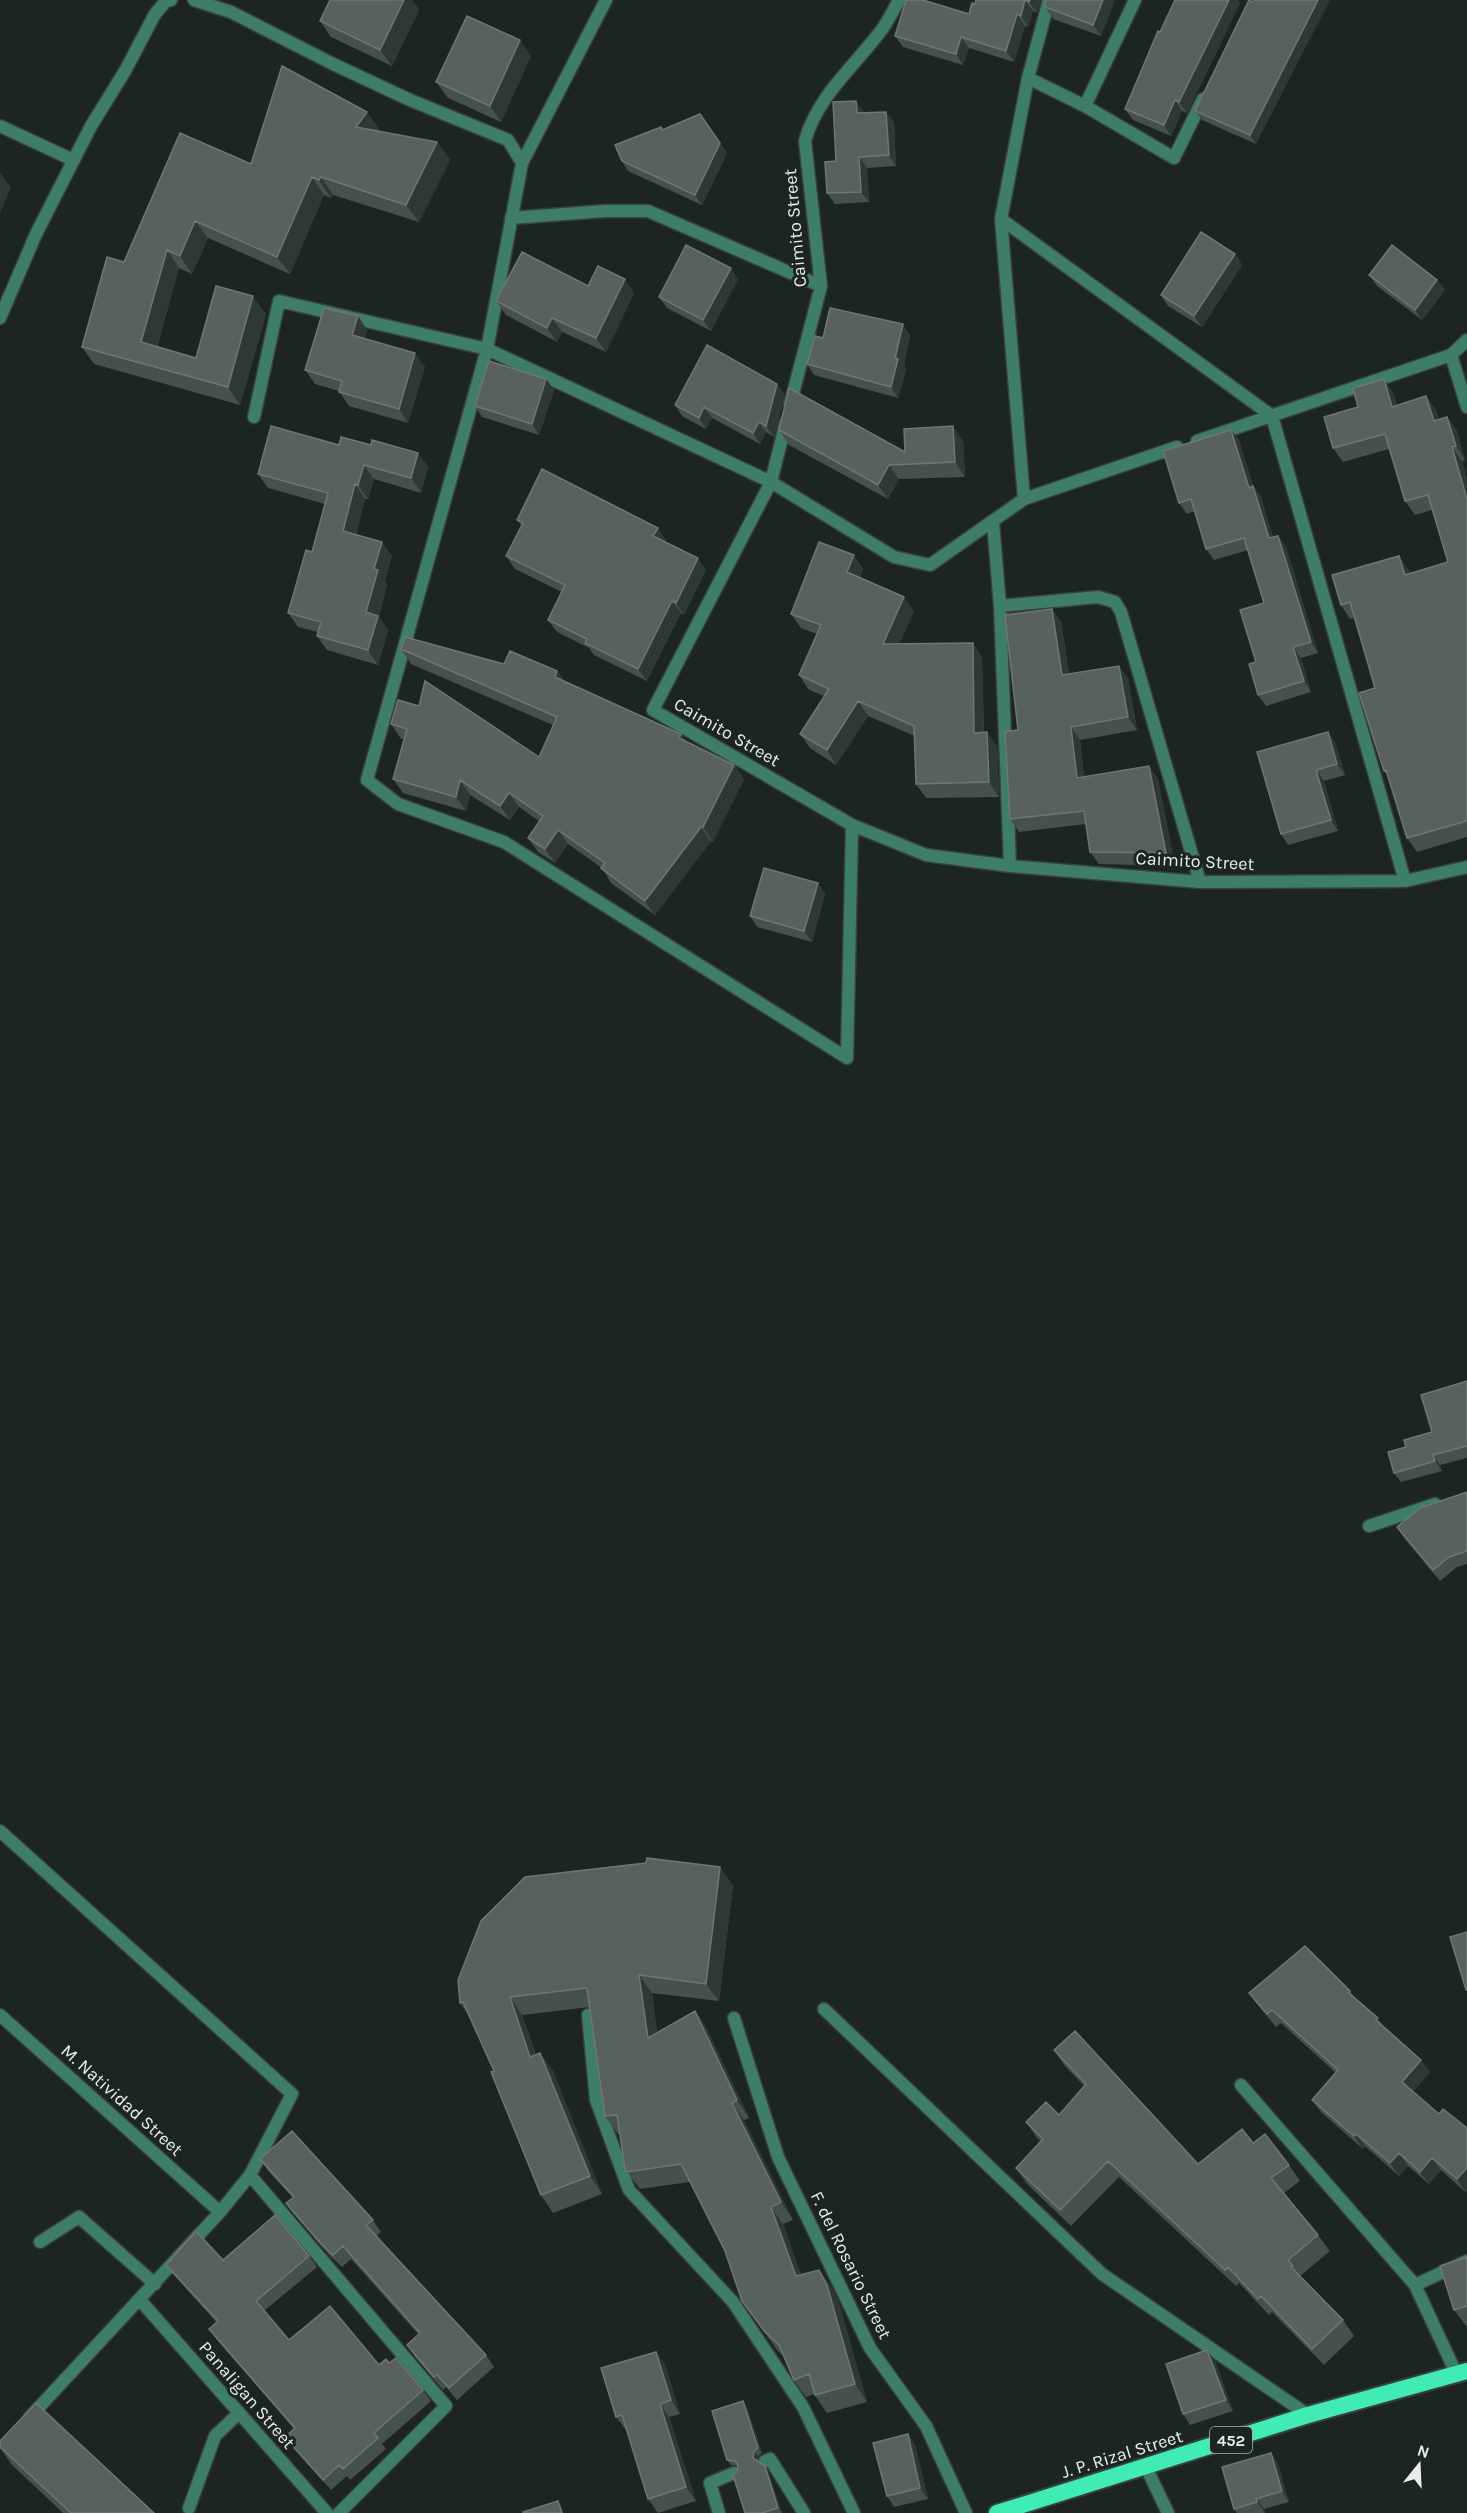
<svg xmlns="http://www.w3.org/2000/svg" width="1467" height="2513" font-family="Karla,sans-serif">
<rect width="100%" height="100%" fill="#1c2521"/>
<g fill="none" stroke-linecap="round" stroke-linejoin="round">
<defs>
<path id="service" d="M0,126l73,34
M522,163l84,-163
M588,2015l8,85 33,90 104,112 70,105 51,106
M40,2242l39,-25 76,67
M765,2461l5,-2 34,54
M189,2508l26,-72 24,-23
M719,2513l-9,-30 24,-10"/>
<path id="minor" d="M194,0l37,12 102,52 77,36 98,40 14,23 -35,186 -120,431 31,24 106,38 343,216 5,-233
M1135,0l-50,106 89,52 29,-59
M1028,78l57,28
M511,218l94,-7h43l173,75
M1001,219l271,197 133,465
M0,318l36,-84 55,-108 34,-55 30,-57 11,-13 5,-1
M1451,355l16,52
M790,405l31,-119 -16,-145c12,-45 51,-76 78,-113 6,-9 11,-19 16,-28
M254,417l25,-116 208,48 284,133 123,75 36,8 94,-66 153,-52
M786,422l-15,60 -118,228 199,115 74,30 84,11 190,16 205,-1 62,-14
M1197,441l254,-86 16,-15
M1024,499l-23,-280 27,-141 21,-78
M993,522l7,84 10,260
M1000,606l98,-9 17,5 6,10 79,270
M1369,1526l66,-22
M0,1831l292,263 -42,81 -30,37 -190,205
M824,2009l278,265 206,141
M0,2015l220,197
M734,2018l44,139 92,191 56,78 40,87
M1241,2085l174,200 42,90
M250,2175l196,231 -107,107
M1415,2285l52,-24
M140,2300l187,213
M1146,2467l22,46"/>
<path id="trunk" d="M997,2513l311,-98 159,-44"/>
</defs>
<use href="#service" stroke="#39413d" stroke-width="15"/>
<use href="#minor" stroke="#39413d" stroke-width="15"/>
<use href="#trunk" stroke="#39413d" stroke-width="20"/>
<use href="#service" stroke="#3e7d66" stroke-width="12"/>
<use href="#minor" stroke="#3e7d66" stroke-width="12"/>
<use href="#trunk" stroke="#40ebb6" stroke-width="16"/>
</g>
<path fill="#46504c" d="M330,0h82l7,10 -27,56 -61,-29 -11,-16z
M976,0h65l-4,13 -4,-2 -5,16 -3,-1 -11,36 -45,-14 -6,17 -60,-18 -8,-11 74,-22 6,-10z
M1115,0l-14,36 -48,-17 -8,-12z
M1175,0h63l2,3 -53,110 -5,-2 -11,25 -38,-16 -8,-11z
M1253,2l3,142 -54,-24 -7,-9z
M531,56l-30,66 -53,-24 -12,-16z
M367,112l12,17 -1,2 59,11 13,18 -31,62 -86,-27 -2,3 -7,-3 -34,79 -82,-36 -16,36 -13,-6 -22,79 39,11 70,-44 -26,91 -146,-41 -12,-17 42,-85 127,-98z
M864,112v1l30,9 2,44 -29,2 2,34 -34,2 -8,-11 9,-32z
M663,130l64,23 -25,52 -74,-34 -6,-10z
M1235,254l7,11 -40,62 -34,-21 -7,-11z
M1369,275l68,5 8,10 -23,30 -45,-34z
M738,279l-27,52 -44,-23 -8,-11z
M588,286l46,7 -28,59 -44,-20 -5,10 -51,-27 -10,-14z
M358,316l9,14 -2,8 60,29 -17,56 -59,-17 -10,-15 -24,-7 -10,-14z
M910,335l-6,31 2,4 -8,28 -84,-23 -7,-11 16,-26z
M546,379l8,11 -15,45 -57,-18 -7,-11z
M1393,393l4,12 29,-9 10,14 3,10 8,-3 10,14 8,29 -3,1 5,18v358l-50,15 -10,-14 -18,-61 -5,-6 -9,-83 -21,-70 -4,1 -9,-14 68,-35 1,3 38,-11 -16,-52 -17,5 -10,-14 -16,-52 -46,13 -10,-14 25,-41z
M785,395l-11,42 -8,-5 -6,12 -48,-26 -6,11 -24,-13 -7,-11z
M779,430l126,22 58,-11 2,36 -66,2 -11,20 -99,-54z
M1231,430l8,10 14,46 8,11 12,40 5,-1 8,11 32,106 -17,5 10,34 -45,14 -8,-11 -2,-33 8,-59 -16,-53 -34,10 -8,-11 -11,-38 -8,3 -8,-11z
M339,445h32l47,8 10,14 -7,26 -47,-14 -6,20h-3l-9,36 36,21 -7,24 2,4 -8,33 9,13 -10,35 -51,-15 -10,-14 1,-4 -20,-5 -10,-14 24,-61 13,-48 -57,-16 -10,-14z
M517,520l149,20 -1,2 41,28 -22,45 -3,-2 -34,68 -53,-26 -5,-7 -32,-16 -9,-12 14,-28 -47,-23 -9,-13 16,-30z
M854,555l9,14 -3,9 54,33 -15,33 74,-1 9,14 2,75 13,14 2,51 -73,1 -10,-14 -1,-48 -47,-20 -32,49 -26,-17 -10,-14 24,-38 -15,-6 -10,-15 18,-41 -16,-6 -10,-14z
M1061,621l8,53 59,4 9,52 -57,10 4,37 65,-11 9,13 17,87 -76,-2 -9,-12 -4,-28 -67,8 -9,-13 8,-89z
M401,649l156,22 8,11 116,52 5,7 48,24 10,14 -31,63 -2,-1 -56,74 -44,-32 -9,-15 -34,-24 -13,19 -17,-11 -10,-14 11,-17 -20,-14 -9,13 -40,-25 -4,16 -63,-18 -10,-14 11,-40h-3l-10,-15 148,33 14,-32 -142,-61z
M1335,742l10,33 -21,6 14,50 -50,14 -7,-11 -24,-82z
M818,883l7,11 -13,48 -55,-15 -7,-11z
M1467,1381v77l-27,7 2,6 -41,11 -7,-9 12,-26 26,-15z
M1467,1492v72l-10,3 -17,14 -36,-43 -7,-11z
M733,1885l-14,116 -67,-8 5,39 38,-21 12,18 42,89 -5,2 49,100 -10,4 18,51 18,-5 13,18 7,15 28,99 -40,11 -13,-19 -8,3 -12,-17 -11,-24 -6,-6 -35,-49 -17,-50 -35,-69 -50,7 -15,-20 -5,-35h-2l-13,-18 -15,-109 -68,8 14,40 4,-2 13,18 49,123 -49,19 -12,-18 -47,-124 -26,-57 -8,-11z
M1350,1991l5,7 30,30 36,32 9,12 -17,19 26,23 28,14v62l-2,2 -24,-22 -12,14 -21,-18 -9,10 -34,-30 -2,3 -42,-37 -9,-12 24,-27 -55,-50 -5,4 -18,-22 -9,-12z
M1054,2050l144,114 55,-21 36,22 11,16 -16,12 34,42 12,16 -30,25 43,44 11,16 -30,29 -52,-53 -3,3 -30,-32 -3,3 -117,-109 -48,49 -44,-42 -11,-16 25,-26 -4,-4 -11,-16 33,-7 25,-29 -19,-20z
M260,2159l113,61 8,12 -5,4 110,119 8,12 -37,33 -11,-13 -3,3 -27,-32 -9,-13 12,-10 -68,-76 -9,8 -12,-11 -35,-41 -9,-12 7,-5 -24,-26z
M309,2256l8,11 -53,44 25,29 90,25 10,-2 34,27 8,11 -49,43 4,5 -36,31 -3,-4 -16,14 -38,-42 -8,-11 9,-8 -77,-89 -8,-11 8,-6 -43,-48 -8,-10 57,-5z
M1467,2257v69h-1l-12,-16z
M1207,2350l8,11 18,50 -43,14 -7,-11z
M656,2352l9,13 15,49 -11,3 27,84 -38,12 -10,-14 -21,-69h-1l-10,-13z
M747,2407l15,46 -4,3v5l10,11 14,41h-37l-8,-41 1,-6 -7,-1 -4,-5z
M908,2434l7,11 13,54 -34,8 -7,-11z
M0,2447l154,66h-91l-51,-48 -12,-17z
M1271,2453l7,11 11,38 -25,7 1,4h-28l-3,-4z"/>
<path fill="#2e3834" d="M404,0h8l7,10 -27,56 -12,-16z
M1025,0l8,11 -5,16 -7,-11z
M1030,0h11l-4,13 -8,-11z
M1103,0h12l-14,36 -8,-11z
M1229,0h9l2,3 -53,110 -8,-11z
M1318,0h12l-74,144 -6,-9z
M1017,14l8,12 -11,36 -8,-11z
M961,37l8,11 -6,17 -7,-11z
M520,40l11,16 -30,66 -11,-16z
M1175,100l7,11 -11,25 -7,-11z
M856,101l8,11v12l-7,-11z
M367,112l12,17 -11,16 -12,-18z
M886,112l8,10 2,44 -7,-11z
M700,114l27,39 -25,52 -7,-10z
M437,142l13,18 -31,62 -13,-17z
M859,157l8,11 2,34 -8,-10z
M0,172l11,16 -11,25z
M312,177l12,18 -34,79 -13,-17z
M321,177l12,18 -2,3 -12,-18z
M195,221l13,17 -16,36 -12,-18z
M167,250l12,18 -26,92 -12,-18z
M1235,254l7,11 -40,62 -8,-11z
M731,268l7,11 -27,52 -8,-11z
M625,279l9,14 -28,59 -10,-14z
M1437,280l8,10 -23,30 -7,-10z
M253,296l13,18 -26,91 -12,-18z
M358,316l9,14 -5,19 -10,-14z
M552,318l10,14 -5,10 -10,-14z
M903,324l7,11 -6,31 2,4 -8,28 -7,-11z
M415,353l10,14 -17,56 -9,-14z
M546,379l8,11 -15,45 -7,-11z
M1384,379l9,14 9,27 -10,-13z
M777,384l8,11 -11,42 -8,-11z
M1426,396l10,14 7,25 -9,-14z
M704,407l8,11 -6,11 -7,-11z
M1447,417l10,14 8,29 -9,-14z
M759,422l7,10 -6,12 -7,-11z
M953,426l10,15 2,36 -10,-15z
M1231,430l8,10 18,58 -8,-10z
M1452,447l10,14 5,18v20z
M418,453l10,14 -7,26 -10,-15z
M364,465l10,14 -6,20 -10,-14z
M889,465l10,14 -11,20 -10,-14z
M355,484l10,15 -12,46 -10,-14z
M1253,486l8,11 16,52 -8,-11z
M658,528l8,12 -4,8 -9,-12z
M1278,536l8,11 32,106 -7,-11z
M382,542l10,14 -7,24 2,4 -8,33 9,13 -10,35 -10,-15 -2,-38 8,-43z
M854,555l9,14 -6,17 -10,-14z
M1399,556l10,14 5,19 -9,-14z
M698,558l8,12 -22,45 -8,-12z
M904,597l10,14 -21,48 -10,-15z
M672,601l9,12 -34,68 -9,-12z
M1052,609l9,12 10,67 -9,-13z
M973,643l9,14 2,91 -10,-15z
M1293,647l8,11 10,34 -7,-11z
M1119,666l9,12 9,52 -9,-13z
M557,671l10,14 -12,-8z
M858,701l10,15 -32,49 -9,-15z
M1071,727l9,13 5,51 -8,-13z
M987,732l10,14 2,51 -10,-15z
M1328,732l7,10 10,33 -8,-11z
M681,734l10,14 -12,-10z
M734,765l10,14 -31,63 -10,-15z
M1149,766l9,13 17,87 -9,-13z
M1316,770l8,11 14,50 -7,-11z
M460,780l10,15 -4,16 -10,-14z
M509,793l10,14 -9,13 -10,-14z
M701,827l10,14 -56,74 -10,-14z
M558,830l10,14 -13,19 -10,-14z
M818,883l7,11 -13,48 -8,-11z
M1433,1455l7,10 2,6 -7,-10z
M720,1867l13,18 -14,116 -13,-17z
M639,1975l13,18 8,62 -12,-17z
M510,1997l12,18 20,60 -12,-18z
M695,2011l12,18 42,89 -12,-18z
M1378,2018l8,12 -10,-10z
M540,2053l13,18 49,123 -12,-18z
M1421,2060l9,12 -19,22 -9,-12z
M732,2103l12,17 49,100 -12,-18z
M1356,2134l9,12 -2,3 -9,-13z
M1399,2153l9,13 -9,10 -9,-13z
M1432,2158l9,12 -12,14 -9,-12z
M1467,2168v22l-2,2 -8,-13z
M771,2207l12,17 25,70 -12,-18z
M819,2270l13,18 7,15 28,99 -12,-18z
M1207,2350l8,11 18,50 -7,-11z
M656,2352l9,13 15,49 -9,-14z
M743,2401l4,6 15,46 -4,-5z
M660,2404l9,13 27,84 -10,-14z
M908,2434l7,11 13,54 -8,-11z
M754,2451l4,5 -1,7 -4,-5z
M1271,2453l7,11 11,38 -7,-11z
M765,2466l3,6 14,41 -4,-5z
M1256,2499l8,10 1,4 -8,-11z
M558,2501l4,6 2,6h-2z"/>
<path fill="#58615d" stroke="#6e7774" stroke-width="1.5" d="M330,0h74l-24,50 -60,-29z
M906,0h17l46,14 3,-11 3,1 1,-4h54l-1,2 -4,-2 -4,16 -4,-2 -11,37 -45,-14 -5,17 -61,-18z
M1046,0h57l-10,25 -48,-18z
M1175,0h54l-50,102 -4,-2 -11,25 -39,-16 33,-78 2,1z
M1249,0l4,2 1,-2h64l-68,135 -55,-24z
M467,16l53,24 -30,66 -54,-24z
M282,66l85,46 -11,15 81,15 -31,63 -85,-28 -2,3 -7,-3 -35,80 -82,-36 -15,35 -13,-6 -26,92 55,16 20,-72 37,10 -25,91 -146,-40 25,-90 17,5 56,-129 71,31z
M856,101l1,12 29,-1 3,43 -30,2 2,35 -34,1 -2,-31 11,-1 -3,-59z
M700,114l20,29 -25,52 -73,-34 -7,-16 46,-18 1,3z
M1201,232l34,22 -41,62 -33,-21z
M686,245l45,23 -28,52 -44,-23z
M1392,245l45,35 -22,30 -46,-35z
M522,252l66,34 10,-20 27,13 -29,59 -44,-20 -5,10 -51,-27z
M324,308l34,8 -6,19 63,18 -16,56 -60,-17 3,-11 -37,-11z
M830,308l73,16 -8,34 3,1 -7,28 -84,-23 8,-28 8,2z
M707,345l70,39 -11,42 -7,-4 -6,11 -49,-26 -5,11 -24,-13z
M489,361l57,18 -14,45 -57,-18z
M1384,379l8,28 34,-11 8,25 13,-4 9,29 -4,1 15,52v322l-60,17 -21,-68 -2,1 -25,-78 16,-5 -25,-86 -9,3 -9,-30 67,-19 6,19 43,-13 -20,-67 -23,6 -20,-67 -52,14 -9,-31 34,-10 -5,-19z
M789,388l116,64 -1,-23 49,-3 2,36 -66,3 -11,20 -99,-55z
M271,426l68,19 2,-8 30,8 1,-5 46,13 -7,25 -47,-13 -6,20 -3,-1 -12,47 39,11 -8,27 4,1 -12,42 12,4 -10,34 -51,-14 4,-14 -33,-9 18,-63 6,2 16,-59 -70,-19z
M1231,430l18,58 4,-2 16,52 9,-2 33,106 -18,5 11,34 -46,14 -9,-31 7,-2 -16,-52 24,-7 -20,-65 -38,11 -15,-50 -12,4 -16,-52z
M542,469l116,59 -5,8 45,22 -22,45 -4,-2 -34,68 -53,-26 2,-4 -39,-19 17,-35 -59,-29 17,-33 -6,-3z
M819,542l35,13 -7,17 57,25 -21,47 90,-1 1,90 13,-1 2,50 -73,2 -2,-58 -56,-25 -31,49 -27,-16 29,-45 -30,-14 22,-50 -30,-11z
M1052,609l10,66 57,-9 9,51 -57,10 6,51 72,-12 17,87 -76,-1 -6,-41 -74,8 -5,-87 13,-2 -13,-115z
M405,637l99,27 6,-13 47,20 -2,6 126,57 -2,4 55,27 -31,62h-2l-56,74 -44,-33 4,-5 -47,-33 -13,19 -17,-11 15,-22 -34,-23 -9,13 -40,-26 -4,17 -63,-18 14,-50 -16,-5 7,-24 21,6 6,-25 114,76 18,-40 -156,-68z
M1328,732l9,32 -21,6 15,50 -50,14 -24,-82z
M764,868l54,15 -14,48 -54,-15z
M1467,1381v65l-34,9 2,6 -41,12 -6,-21 18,-5 -2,-7 28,-8 -11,-37z
M1467,1492v59l-18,6 -16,13 -36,-43 23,-19z
M647,1858l73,9 -14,117 -67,-9 9,63 47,-27 42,89 -5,3 49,99 -10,5 25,69 23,-6 8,15 28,99 -40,11 -6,-21 -15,6 -15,-35 -14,-13 -23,-31 -17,-50 -44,-87 -54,8 -2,-3 -8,-54 -12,1 -18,-128 -77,9 20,60 10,-4 50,123 -49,19 -50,-123 3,-1 -31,-69 -3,1 -2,-23 23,-59 44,-44 121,-14z
M1467,1932v58h-1l-16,-53z
M1305,1946l45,45 -1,2 29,25 -2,2 45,40 -19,22 37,32 4,-5 24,19v40l-10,11 -25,-21 -12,14 -21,-19 -9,10 -34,-29 -2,2 -42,-36 26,-30 -66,-60 -5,4 -18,-21z
M1075,2031l123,133 44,-35 11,14 12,-9 24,31 -18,13 47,57 -30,25 5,6 -2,1 52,53 -31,29 -51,-53 -3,3 -30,-32 -3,3 -117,-109 -48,49 -44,-42 27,-29 -17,-17 20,-20 13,13 27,-31 -32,-34z
M292,2131l81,89 -7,5 120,130 -37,33 -12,-13 -3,2 -27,-32 13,-12 -77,-87 -10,9 -12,-11 -35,-41 8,-6 -34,-38z
M275,2215l34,41 -53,45 33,39 41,-34 49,59 7,-6 3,4 7,-5 27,32 -49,43 4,5 -35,31 -4,-4 -16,15 -38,-43 10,-9 -86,-99 9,-8 -52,-56 30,-34 27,29z
M1467,2257v49l-13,4 -14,-44z
M1207,2350l19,50 -43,14 -17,-50z
M656,2352l15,48 -11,4 26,83 -38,12 -26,-84 -6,2 -15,-49z
M743,2401l15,47 -4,3 -1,7 12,8 13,42 -16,5h-17l-12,-38 4,-3 1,-7 -3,-4 -8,-1 -15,-49z
M36,2403l118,110h-83l-71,-66v-6z
M908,2434l12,54 -33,8 -14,-53z
M1271,2453l11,38 -26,8 1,3 -23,7 -12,-42z
M558,2501l4,12h-38l-1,-1z"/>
<g text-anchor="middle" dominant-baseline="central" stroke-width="6" stroke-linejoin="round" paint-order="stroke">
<rect fill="#1c2521" stroke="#abb2af" stroke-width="1.5" x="1210" y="2427" width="42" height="26" rx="4.5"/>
<g font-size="16" font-weight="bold" fill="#e8eeec">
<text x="1231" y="2440">452</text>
</g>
<g font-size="18" fill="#e8eeec" stroke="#1c2521">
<text transform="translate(795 228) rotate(-95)">Caimito Street</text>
<text transform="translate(727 732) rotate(30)">Caimito Street</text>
<text transform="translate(1195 861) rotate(3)">Caimito Street</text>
<text transform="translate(122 2100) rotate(42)">M. Natividad Street</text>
<text transform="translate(851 2265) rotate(64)">F. del Rosario Street</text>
<text transform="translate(247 2395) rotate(49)">Panaligan Street</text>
<text transform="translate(1122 2454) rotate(-17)">J. P. Rizal Street</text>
</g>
</g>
<g transform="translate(1419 2465) rotate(18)" stroke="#1c2521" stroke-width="4.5" paint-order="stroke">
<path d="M0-4.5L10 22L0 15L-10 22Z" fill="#e8eeec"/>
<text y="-9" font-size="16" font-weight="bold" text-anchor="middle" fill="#e8eeec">N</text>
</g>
</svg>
